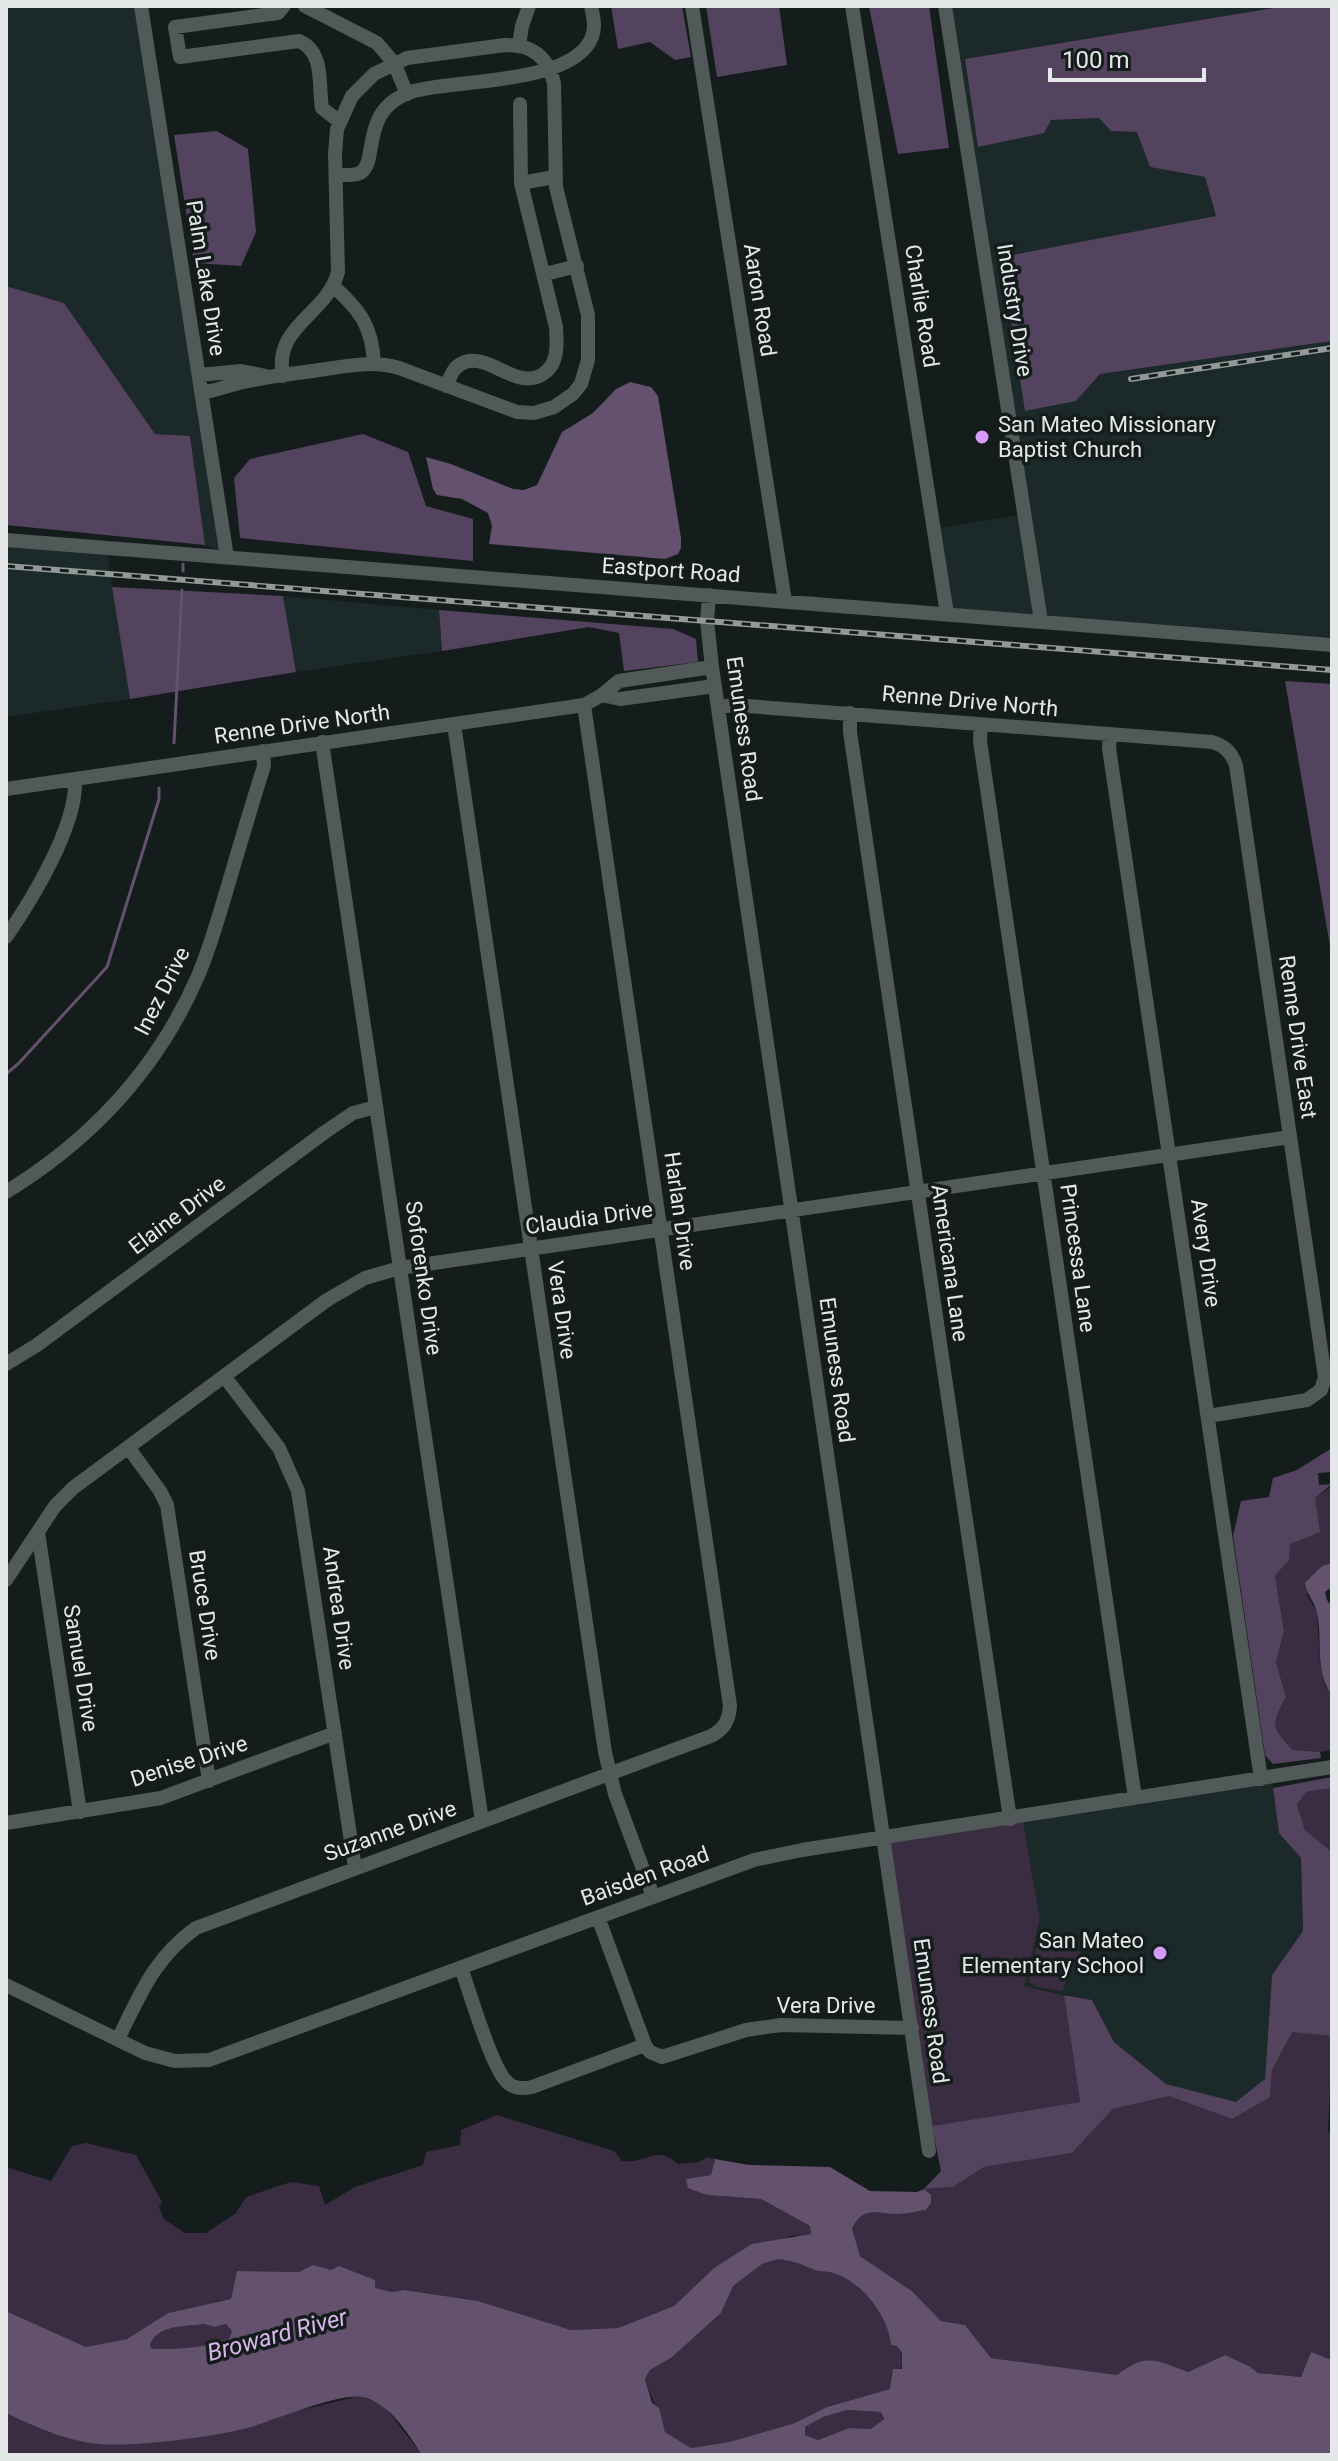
<svg xmlns="http://www.w3.org/2000/svg" width="1338" height="2461" font-family="Roboto,sans-serif">
<rect width="100%" height="100%" fill="#151c1c"/>
<path fill="#1b2928" d="M6,6h130l84,544 -15,-5 -15,-108 -35,-3 -91,-131 -58,-17z
M940,6h345l-319,53 85,61 48,-2 12,13 26,1 13,35 55,10 11,40 -215,40 75,144 24,-27 232,-33v296l-381,-28 -13,-81 82,-13z
M6,546l101,7 23,146 -124,18z
M283,596l156,14 3,41 -146,21z
M1272,1782l7,51 22,25 2,73 -31,44 -7,104 -29,24 -70,-19 -52,-42 -22,-42 -68,-14 16,-67 -17,-97z"/>
<path fill="#3a2d42" d="M1332,1486v77l-10,3 -15,29 10,17 3,52 5,22 7,9v55l-12,2 -27,-2c-22,-23 -22,-25 -7,-53l-10,-35 8,-31 -9,-55 14,-16v-16l26,-46z
M1332,1788v64l-27,-22 -8,-25 9,-13z
M1023,1822l17,97 -16,67 40,9 16,107 -148,24 -44,-283z
M1039,1937l26,5 15,11 -18,38 -25,-4 -8,-5z
M1292,2031l40,5 -4,96 4,1v227l-21,-8 -10,25 -43,-4 -9,-7 -24,-11 -37,17c-33,-12 -41,-20 -71,3l-126,-17 -26,-33 -24,-4 -28,-29 -53,-36 -8,-28c14,-24 24,-13 47,-14 9,0 18,-3 27,-4l5,-7v-8l-7,-6 29,-2 31,-20 88,-14 41,-44 56,-13 63,23 38,-23 2,-26z
M497,2115l117,36 8,10c27,3 33,-17 56,3l20,-2 10,-5 7,2 -4,16 -24,4 20,16 54,4 49,27 1,9 -21,1 -76,32 -40,38 -56,22 -47,2 -93,-29 -72,-11 -14,2 -18,-4 -60,-23 -15,7 -62,-1 -6,28 -63,14 -41,26 -41,8 -80,-36v-144l45,14 21,-35 14,-3 50,12 26,47 -3,5 5,12 21,14h21l30,-20 10,-16 45,-15 28,4 6,19 30,-18 68,-22 3,-13 34,-7 1,-15z
M778,2259c15,2 23,5 37,11 6,2 12,1 18,3 29,9 55,42 58,71l6,1c11,17 2,29 -7,44l-63,18 -32,16 -66,19 -38,6 -26,-16c-5,-20 -14,-33 -20,-53l5,-9 21,-12 50,-45 11,-27 30,-22z
M204,2324l11,3 11,-3 7,7 -3,7c-25,10 -51,11 -78,11l-2,-4c9,-21 35,-18 54,-21z
M359,2396l24,8 39,51h-416v-42l44,20 102,8 99,-14 42,-15z
M847,2410l34,2 3,7 -13,10 -22,-1 -31,12 -13,-5v-8l18,-10z"/>
<path fill="#54435f" d="M611,6h71l9,51 -16,3 -25,-18 -32,7z
M706,6h73l8,59 -70,12z
M869,6h60l20,142 -51,6z
M1285,6h47v335l-232,33 -24,27 -51,10 -24,-154 215,-41 -11,-39 -55,-10 -13,-35 -26,-1 -12,-13 -48,2 -7,13 -66,14 -13,-88z
M217,131l31,18 8,83 -15,34 -47,-3 -20,-128z
M6,286l58,17 91,131 35,2 15,109 -199,-20z
M363,434l45,18 18,54 47,13v42l-233,-23 -6,-60 16,-19z
M112,587l171,9 13,76 -166,27z
M439,610l234,19 23,10 2,23 -74,9 -5,-38 -30,-6 -147,24z
M1285,681l47,3v274z
M1332,1448v24l-14,1 1,12 13,-1 -17,14 5,34 -30,12 -1,16 -14,16 9,55 -8,31 10,35c-15,28 -15,30 7,53l27,2 1,6 -48,6 -8,-9 -32,-219 8,-35 28,-4 4,-19 24,-8z
M1332,1777v11l-26,4 -9,13 8,25 27,22v184l-40,-4 -20,38 -2,27 -38,22 -63,-23 -56,13 -41,44 -88,14 -31,20 -29,2 17,-18 -9,-45 148,-24 -16,-107 28,5 22,42 52,42 70,18 29,-23 7,-104 31,-44 -2,-73 -22,-25 -6,-45z"/>
<path fill="#63516e" fill-rule="evenodd" d="M630,382l21,5 7,9 23,142v10l-3,6 -13,5 -176,-15 3,-18 -4,-13 -26,-14 -25,-4 -4,-6 -7,-32 25,7 62,25 11,1 13,-5 25,-53 31,-19 23,-24z
M1332,1563v24l-7,5 2,8 5,7v88c-18,-24 -9,-54 -15,-82 -2,-11 -10,-18 -12,-30l17,-17z
M715,2159l34,6 81,2 40,24 47,1 7,-3 7,6v8l-5,7c-9,1 -18,4 -27,4 -23,1 -33,-10 -47,14l8,28 53,36 28,29 24,4 26,33 126,17c30,-23 38,-15 71,-3l37,-17 24,11 9,7 43,4 10,-25 21,8v95h-910c-15,-23 -32,-51 -59,-58 -22,-5 -89,23 -112,30 -37,10 -114,20 -152,17 -33,-3 -64,-17 -93,-31v-102l80,36 41,-8 41,-26 63,-14 6,-28 62,1 14,-7 18,5 8,-4 36,14v8l17,4 13,-2 73,11 93,29 47,-2 56,-22 40,-38 38,-24 59,-10 -1,-8 -49,-27 -54,-4 -19,-7 -2,-9 25,-4zM778,2259c15,2 23,5 37,11 6,2 12,1 18,3 29,9 55,42 58,72l6,1 5,7v16h-9l-3,20 -63,18 -32,16 -66,19 -38,6 -26,-16 -6,-24 -7,-5 -7,-24 5,-9 21,-12 50,-45 12,-27 29,-22zM204,2324l11,3 11,-3 6,7 -2,7c-25,10 -51,11 -78,11l-2,-4c8,-21 35,-18 54,-21zM847,2410l34,2 3,7 -13,10 -22,-1 -31,12 -13,-5v-8l18,-10z"/>
<g fill="none" stroke-linecap="round" stroke-linejoin="round">
<path stroke="#63516e" stroke-width="3" d="M183,571v-7
M174,743l8,-153
M6,1074l12,-10 89,-97 52,-168v-11"/>
<path stroke="#525959" stroke-width="14" d="M141,6l86,551
M284,6l-6,7 -103,14 5,30 119,-16c26,11 19,43 23,67l18,14
M305,6l72,37 17,20 13,31
M692,6l93,595
M852,6l95,608
M945,6l96,615
M519,45l3,-19 7,-20
M336,175c7,0 17,1 24,-2 20,-11 -3,-64 54,-82 43,-12 159,-6 178,-54 4,-10 1,-21 -1,-31
M521,183l33,-6
M545,274l32,-8
M333,286c27,24 39,40 41,77
M199,375l42,-4 25,5
M446,386c5,-10 7,-20 19,-24 26,-8 52,29 78,12 16,-10 14,-31 13,-47l-35,-144 -1,-79
M202,393c15,-3 28,-8 42,-11 24,-6 50,-8 75,-12 28,-4 52,-10 80,-2l118,44 17,1 20,-6 19,-13 8,-10 7,-24v-45l-32,-128 -2,-104c-7,-27 -21,-38 -49,-38l-98,13 -33,16 -22,22 -15,33 -2,25 3,118c-11,43 -65,53 -55,104
M6,540l1326,105
M709,595l-2,26 5,46 217,1484
M602,695l18,4 95,-13
M718,707l16,-2 478,37c13,4 19,10 24,23l89,612 -4,13 -14,10 -99,16
M850,713v19l160,1087
M454,724l151,1028 10,42 38,102
M981,724l-1,17 155,1057
M1110,734l-1,14 152,1031
M322,742l160,1079
M6,789l578,-84 18,-10 17,-14 93,-14
M6,937c26,-37 72,-113 69,-158
M6,1192c85,-52 152,-124 192,-216 12,-28 20,-57 29,-87 12,-41 24,-82 37,-123l-1,-15
M6,1364l31,-19 288,-213 28,-19 23,-6
M224,1376l55,72 19,43 57,377
M128,1447l32,44 7,14 42,276
M38,1532l42,280
M6,1580l49,-74 18,-18 254,-188 38,-22 35,-10 890,-131
M6,1823l155,-25 174,-65
M598,1917l47,128 5,7 12,5 84,-27 35,-5 131,3
M461,1968c9,24 31,102 47,115 7,6 15,6 24,4l113,-42
M6,1985l139,68 30,8 34,-1 545,-200 48,-10 530,-83
M118,2039c22,-44 36,-81 78,-111l515,-192c13,-7 18,-15 19,-30l-146,-1001"/>
<defs>
<path id="rail" d="M1131,379l201,-31
M6,566l1326,104"/>
</defs>
<use href="#rail" stroke="#939898" stroke-width="6"/>
<use href="#rail" stroke="#151c1c" stroke-width="3" stroke-dasharray="9" stroke-linecap="butt"/>
</g>
<g fill="#d69bfa" stroke="#151c1c" stroke-width="3">
<circle cx="982" cy="437" r="8"/>
<circle cx="1160" cy="1953" r="8"/>
</g>
<g text-anchor="middle" dominant-baseline="central" stroke-width="7" stroke-linejoin="round" paint-order="stroke">
<g font-size="22" fill="#e4e8e8" stroke="#151c1c">
<text transform="translate(206 278) rotate(81)">Palm Lake Drive</text>
<text transform="translate(760 300) rotate(81)">Aaron Road</text>
<text transform="translate(922 306) rotate(81)">Charlie Road</text>
<text transform="translate(1015 310) rotate(81)">Industry Drive</text>
<text transform="translate(671 570) rotate(4)">Eastport Road</text>
<text transform="translate(970 701) rotate(5)">Renne Drive North</text>
<text transform="translate(302 724) rotate(-8)">Renne Drive North</text>
<text transform="translate(744 729) rotate(82)">Emuness Road</text>
<text transform="translate(162 991) rotate(-63)">Inez Drive</text>
<text transform="translate(1298 1037) rotate(82)">Renne Drive East</text>
<text transform="translate(680 1211) rotate(82)">Harlan Drive</text>
<text transform="translate(177 1215) rotate(-37)">Elaine Drive</text>
<text transform="translate(589 1218) rotate(-8)">Claudia Drive</text>
<text transform="translate(1206 1253) rotate(82)">Avery Drive</text>
<text transform="translate(1078 1258) rotate(82)">Princessa Lane</text>
<text transform="translate(950 1263) rotate(82)">Americana Lane</text>
<text transform="translate(424 1278) rotate(82)">Soforenko Drive</text>
<text transform="translate(562 1310) rotate(82)">Vera Drive</text>
<text transform="translate(837 1370) rotate(82)">Emuness Road</text>
<text transform="translate(205 1605) rotate(81)">Bruce Drive</text>
<text transform="translate(339 1608) rotate(82)">Andrea Drive</text>
<text transform="translate(81 1668) rotate(81)">Samuel Drive</text>
<text transform="translate(189 1761) rotate(-18)">Denise Drive</text>
<text transform="translate(390 1831) rotate(-20)">Suzanne Drive</text>
<text transform="translate(645 1876) rotate(-20)">Baisden Road</text>
<text x="826" y="2005">Vera Drive</text>
<text transform="translate(931 2011) rotate(82)">Emuness Road</text>
</g>
<g font-size="22" fill="#e4e8e8" stroke="#151c1c" text-anchor="start">
<text x="998" y="424">San Mateo Missionary<tspan x="998" dy="25">Baptist Church</tspan></text>
<text x="1144" y="1940" text-anchor="end">San Mateo<tspan x="1144" dy="25">Elementary School</tspan></text>
</g>
<g font-size="24" font-style="italic" fill="#d7b6eb" stroke="#151c1c">
<text transform="translate(277 2335) rotate(-15)">Broward River</text>
</g>
</g>
<rect width="1338" height="2461" fill="none" stroke="#e4e8e8" stroke-width="16"/>
<path d="M1050 68v12h154v-12" fill="none" stroke="#e4e8e8" stroke-width="4"/>
<text x="1062" y="68" font-size="24" fill="#e4e8e8" stroke="#151c1c" stroke-width="6" paint-order="stroke">100 m</text>
</svg>
